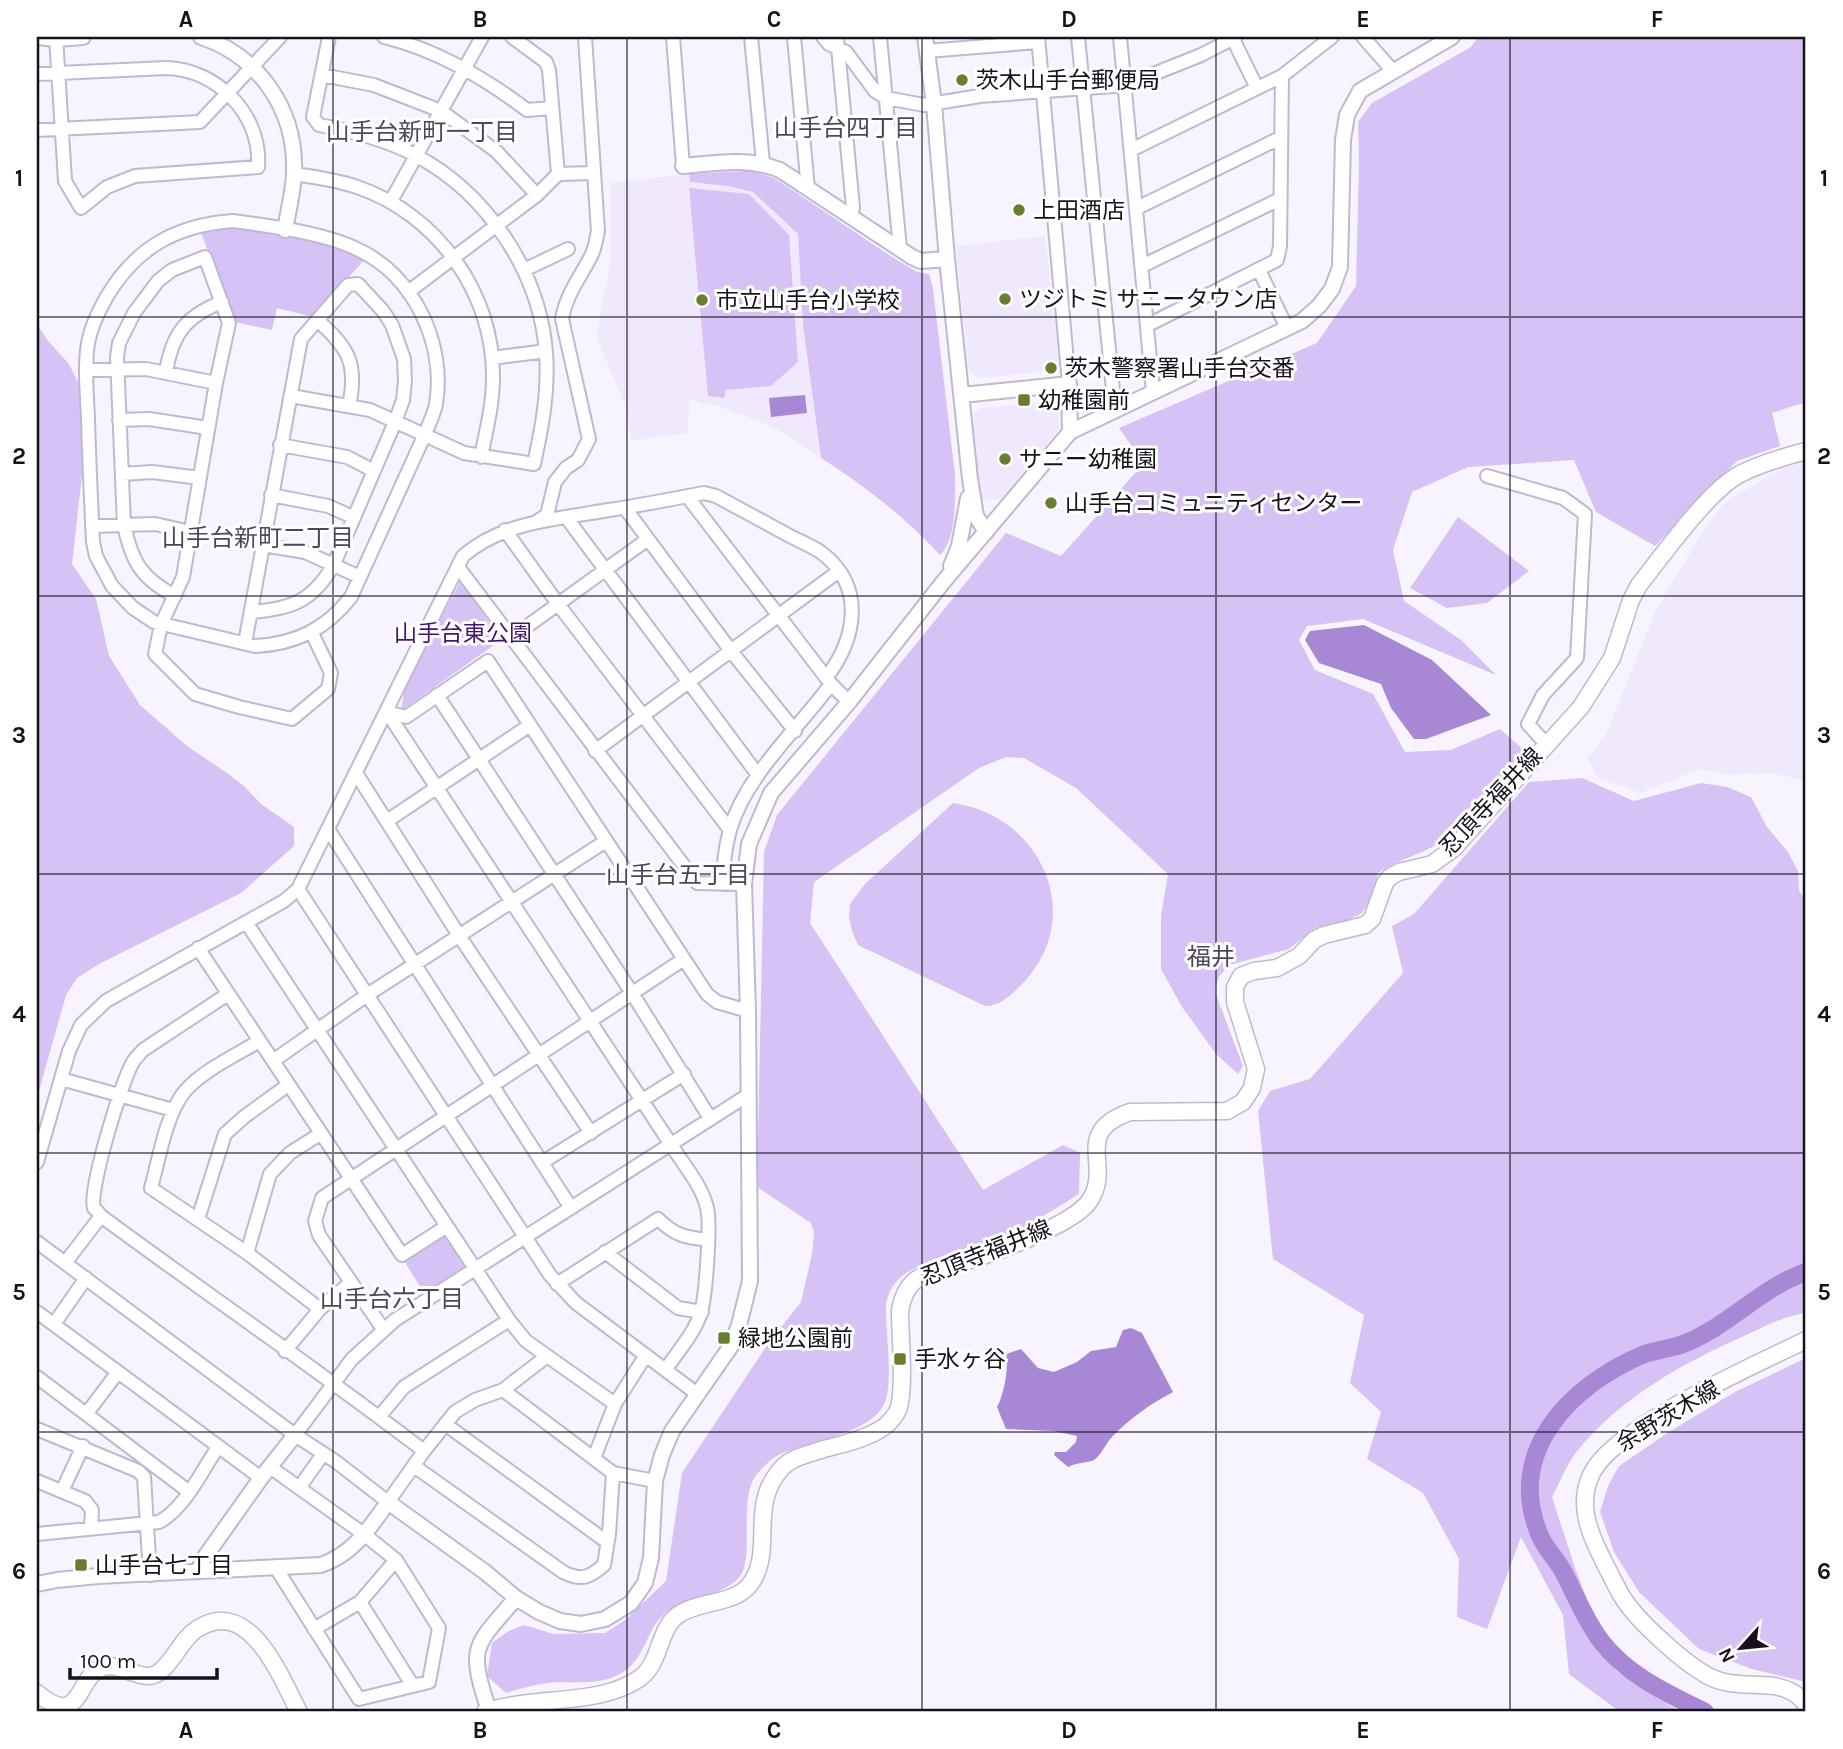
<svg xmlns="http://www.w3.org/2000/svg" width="1843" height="1749" font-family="Karla,'Noto Sans JP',sans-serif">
<rect width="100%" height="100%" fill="#f7f3ff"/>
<path fill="#f0e8fd" d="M689,174l1,8 38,4 25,6 45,42 5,91 18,133 -49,-32 -51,-19 -31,-7 -3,33 -56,8 -5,-34 -30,-70 15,-78 -1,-76z
M1045,236l14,125 -15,1v10l-65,6 -9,-6 -2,-7 -12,-119z
M1048,402l4,1 6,7 1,19 -58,70 -19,1 -5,-11 -4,-73 2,-4 7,-4z
M1806,460v324l-10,-6 -27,-5 -41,2 -29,-6 -57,24 -44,-15 -11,-19 18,-22 51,-127 47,-78 21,-29 58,-35z"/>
<path fill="#d6c2f4" d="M1478,37h328v365l-34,11 8,33 -43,15 -82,85 -59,-34 -22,-52 -106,7 -56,25 -19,58 11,51 57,39 35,35 -133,-56 -56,7 -8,14 16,30 58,24 32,58 46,-2 49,-21 25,22 -75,84c-22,19 -49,22 -72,38l-7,26 -9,14 -18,9 -29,6 -26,21 -60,16 -11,13 -3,14 28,74 -5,8 -22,-20 -34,-47 -21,-38v-53l7,-42 -92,-86 -52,-30 -18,-1 -27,11 -165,114 -4,41 173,267 80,-45 17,8 -1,41 -70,43 -89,29c-19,8 -29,17 -34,37 -1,28 7,70 0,96 -10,36 -80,41 -109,57 -8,4 -14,12 -20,18 -17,20 -6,70 -13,94 -7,27 -57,28 -76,43 -26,19 -19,53 -57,67 -19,7 -44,3 -64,5 -14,2 -28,6 -41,10l-19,-17 5,-33 15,-11 17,-7 30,9 51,-1 20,-13 41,-39 16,-108 86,-129 33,-42 11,-48 2,-22 -3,-9 -54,-36 7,-335 13,-37 229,-282 55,23 83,-93 -25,-35 198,-85 39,-57 3,-124 -1,-40 14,-19 99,-56z
M745,171l12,1 19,7 113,76 28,17 12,2 4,15 22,186c0,21 2,65 -15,80 -35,-38 -75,-69 -119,-97l-18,-133 -5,-91 -45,-42 -25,-6 -38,-4 -1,-8z
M689,188l60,6 40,41 9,127 -27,24 -45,4 -2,8 -16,-2z
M234,226l97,17 34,16 -52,58 -36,-9 -5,22 -38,-8 -34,-92z
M37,324l11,17 21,23 17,35 1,31 -15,134 24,35 13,57 31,49 47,41 40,27 17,13 17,18 33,23v19l-53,47 -142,71 -22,14 -11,17 -29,103z
M1458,517l71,54 -42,32 -40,5 -37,-20z
M461,580l40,60 -100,71 4,-24z
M1582,778l52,23 67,-18 26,4 24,10 16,30 21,25 10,19 1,19 7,12v411c-22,3 -40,13 -60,22 -61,27 -125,62 -168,115 -11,13 -18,32 -26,47l23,71 40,102 65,42h-60l-51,-38 -6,-59 -42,-78 -34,92 -30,-12 2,-58 -36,-66 -56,-34 14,-47 -31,-29 14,-68 -91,-56 -15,-148 12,-20 40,-12 93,-106 -11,-47 22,-12 115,-132z
M953,803c92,13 136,120 64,186 -9,9 -19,17 -32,17l-127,-61 -6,-14 -3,-14 1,-13 15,-20z
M447,1230l21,34 -44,29 -21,-34z
M1806,1358v324l-54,-13 -53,-20 -60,-57 -25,-40 -14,-40 8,-26 11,-20 50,-34 66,-40z"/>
<path fill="#a887d5" d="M805,395l2,18 -36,4 -2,-19z
M1364,625l68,35 59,55 -65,24h-12l-23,-31 -10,-24 -62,-21 -14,-23 5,-9z
M1131,1328l11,5 31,59c-23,12 -44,27 -62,46 -6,7 -10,17 -17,22 -6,3 -17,2 -26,7l-14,-12 1,-3h11l10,-10 1,-6 -23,-5 -48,-2 -9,-22c7,-12 12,-40 9,-53l15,-5 17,19 16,4 23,-10 14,-11 25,-4 7,-17z"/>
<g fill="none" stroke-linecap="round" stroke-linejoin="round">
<path stroke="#a887d5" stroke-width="18" d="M1705,1712c-38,-19 -77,-36 -104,-71 -16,-21 -26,-47 -38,-70 -7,-12 -18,-23 -23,-35 -36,-84 30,-150 102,-181 13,-5 28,-6 41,-11 45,-17 77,-56 123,-72"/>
<defs>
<path id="minor" d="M384,37c53,13 99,40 143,73l25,-2
M673,37l10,129
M751,37l12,126
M794,37l14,152
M823,37l6,7 17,8 29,39 11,7 38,7 56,-9 146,-11 75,-30 35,-18
M837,37l16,171 -3,9
M880,37l20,212
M1038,37l31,347
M1078,37l37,373
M1120,37l33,355
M1363,37l29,33
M1233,39l24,49
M927,51l111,-9
M37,74l129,-6c51,1 96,47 92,99l-123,9 -28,11 -26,21 -16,-27 -9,-144
M322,75l52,10 67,26 55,40 41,44
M37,130l163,-8 80,-85
M1131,150l151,-74
M294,174c21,3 43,6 63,13 80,27 137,106 136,191 0,27 -7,53 -12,79
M558,174l36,-1
M391,201l91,-164
M1137,208l143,-70
M233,221c37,5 93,12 126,29 55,26 87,94 77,154 -2,10 -7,20 -11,30l-74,163c-25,32 -55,47 -96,49l-101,-24 -21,-14 -21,-22 -16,-30 -3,-14c-2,-42 -4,-83 -5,-124 -1,-25 -4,-50 0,-75 3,-16 10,-31 18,-45 29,-50 70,-73 127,-77z
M1142,266l138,-67
M524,270l44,-21
M1259,270l28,58
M408,292l129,-97 21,-21 -9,-104 -3,-8 -34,-25
M317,320c32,28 41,44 32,86
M1148,325l129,-65 3,-14 2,-170 50,-39
M492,358l54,-7
M86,370l60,-1 70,14
M166,372c6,-38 20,-56 56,-70
M291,396l79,14 94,43 70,11c8,-37 15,-73 12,-111 -6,-81 -59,-160 -131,-198 -30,-16 -63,-24 -96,-30l-6,-8 16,-80
M119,420l30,-1 59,9
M280,445l67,12 27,14
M122,474l30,-2 48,6
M1487,476l76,22 22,16 -8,144 -34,37 -15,29 18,20
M271,495l57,11 25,11
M687,496l144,188 18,18
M625,508l106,143 64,80
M566,517l192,258
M536,522l11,-7 8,-33 11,-14 12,-8 11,-21 -27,-120c4,-24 17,-40 28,-61 5,-8 6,-18 8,-27l-13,-194
M92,526l63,-2 35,8
M505,530l53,74 172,226
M263,545l42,7 55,25
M458,567l239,316 47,1
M175,596c-34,-18 -43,-34 -51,-71l-7,-168 2,-14 15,-30 24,-32 14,-11 33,-13 24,66 -13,60 -33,194 -22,48 -6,29 40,40 44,13 53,12 36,-30 3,-16 -19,-40
M511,638l137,-99
M245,643l56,-304 47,-54 10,-1 25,27 9,14 12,34 1,21 -2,20 -8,22 -61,142c-21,37 -42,45 -83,48
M437,695l195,298 78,125
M387,712l283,431c12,20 32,42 37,65 4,15 -1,92 -7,107 -7,20 -22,36 -34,54
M387,712l19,5 82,-56 219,333 10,8 31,9
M595,751l244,-180
M356,773l104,164 131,196
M387,821l143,-96
M328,829l243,379
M723,884c0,-18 2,-36 7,-54 15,-54 68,-101 101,-146
M298,889l252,386 26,28 120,90
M246,922l263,398 17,21 89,63
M198,948l204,307 45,-29
M228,994l-85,56c-3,4 -8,8 -10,12 -11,18 -45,129 -39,146 1,0 7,8 7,8 107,79 217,154 323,235
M259,1041c-24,15 -54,28 -73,49 -20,22 -27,70 -35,98l96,65 73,56
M273,1061l94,-66 239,-154
M61,1079l112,31
M37,1162l32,-111 12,-26 25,-24 178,-100 14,-12 165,-333c41,-35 95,-37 146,-46 32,-5 64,-11 95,-17l12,3c24,13 48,26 72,39 11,6 24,11 34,18 44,34 34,86 4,125
M543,1162l141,-88
M198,1219l27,-85 19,-17 44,-32
M37,1242l258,193 40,26 53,41 36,-51 31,-39 20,-12 28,-10 43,-33
M605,1252l73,56 24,4
M247,1253l23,-79 20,-21 30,-19
M65,1263l36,-47
M557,1284l101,-65c18,17 26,18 50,21
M37,1312l224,166
M54,1324l32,-46
M383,1329l-64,-94 -4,-14 7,-23 362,-239
M285,1351l35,-42 31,-27
M37,1377l151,114
M503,1390l110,83 42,8
M87,1413l31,-41
M379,1417l25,-30 105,-67
M445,1424l162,118
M37,1429l101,42 6,6 6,98
M295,1435l57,-76 43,-39 353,-225
M594,1458l21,-54 31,-49
M414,1466l149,106c18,9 26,6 41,-7l5,-31 4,-61
M270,1467l95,68 31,25 43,68 -10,54 -70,17 -83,-131
M37,1481l48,20 7,9 -1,18
M299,1488l24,-34
M62,1491l21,-45
M37,1534l122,-12c26,-14 42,-50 59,-75
M396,1560l-36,42 53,84
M314,1629l46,-27"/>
<path id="tertiary" d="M38,37l18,2 27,-2
M201,37c58,19 95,73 93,134 0,19 -6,40 -9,59
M925,37l9,67 13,155 23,220 6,37 10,16
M683,166c34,-3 65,-9 97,4l132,87 9,4 26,-2
M962,395l107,-11 1,48
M951,566l8,-20 9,-48
M199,1571l3,-10 59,-83 34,-43
M37,1584l20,-4 41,-4 223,-11c32,-11 48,-36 67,-63l97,70 31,26 23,14 21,9 21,3 24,-5 26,-16 14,-20 6,-25 4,-77 7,-26 10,-24 59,-85 8,-21 11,-44 -2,-270 -4,-127 5,-40 22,-51 78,-91 95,-121 126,-149 232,-111 17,-15 13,-17 8,-22 3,-127 4,-25 13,-24 92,-54
M489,1711c-21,-65 -16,-63 27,-113"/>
<path id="secondary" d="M1806,1340c-49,24 -192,87 -214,133 -17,33 0,66 15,95 6,11 11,23 18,33 15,22 55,58 78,72 31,20 61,5 87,18 6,2 11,8 16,13
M37,1693c45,37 39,-15 64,-25 19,-8 40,16 57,5 16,-11 23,-34 39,-44 53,-34 84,49 102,83
M485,1712c48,-17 114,-5 155,-34 21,-15 18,-49 38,-63 23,-16 60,-9 75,-35 20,-34 -4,-75 28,-111 10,-12 28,-15 43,-20 18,-5 39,-9 55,-19 8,-4 18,-15 20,-23 6,-21 1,-72 1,-96 2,-13 6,-24 17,-32 14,-9 34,-13 50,-18 32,-10 64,-22 94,-38 10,-6 23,-13 29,-23 23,-35 -19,-67 40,-88l97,-1 16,-9 9,-14 4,-19 -21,-67v-15l6,-11 13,-5 23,-3 22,-12 15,-16 10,-5 41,-10 7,-6 13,-36 5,-6 9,-5 33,-8 22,-16 127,-141 31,-49 19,-58 8,-15c24,-30 69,-94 101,-111 22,-11 43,-17 66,-23"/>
</defs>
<use href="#minor" stroke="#c2b7d2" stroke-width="16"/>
<use href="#tertiary" stroke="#c2b7d2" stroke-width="18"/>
<use href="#secondary" stroke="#c2b7d2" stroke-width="19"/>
<use href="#minor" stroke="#fff" stroke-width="12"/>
<use href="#tertiary" stroke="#fff" stroke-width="14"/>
<use href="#secondary" stroke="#fff" stroke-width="16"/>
</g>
<path fill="none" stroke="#15121b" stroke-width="2" stroke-opacity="0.55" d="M333,37v1675M627,37v1675M922,37v1675M1216,37v1675M1510,37v1675M37,317h1769M37,596h1769M37,874h1769M37,1153h1769M37,1432h1769"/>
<g fill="#697f30" stroke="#fff" stroke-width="2.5">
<circle cx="962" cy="80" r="7"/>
<circle cx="1019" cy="210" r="7"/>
<circle cx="1005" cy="299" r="7"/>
<circle cx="702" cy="300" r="7"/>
<circle cx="1051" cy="368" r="7"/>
<rect x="1017" y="393" width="14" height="14" rx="3.5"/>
<circle cx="1005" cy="459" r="7"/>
<circle cx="1051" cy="503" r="7"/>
<rect x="717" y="1331" width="14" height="14" rx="3.5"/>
<rect x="893" y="1352" width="14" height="14" rx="3.5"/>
<rect x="74" y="1558" width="14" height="14" rx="3.5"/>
</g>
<g text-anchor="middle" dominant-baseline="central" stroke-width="6" stroke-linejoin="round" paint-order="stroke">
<g font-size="23" fill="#15121b" stroke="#fff" text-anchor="start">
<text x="976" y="80">茨木山手台郵便局</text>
<text x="1033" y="210">上田酒店</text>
<text x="1019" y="299">ツジトミ サニータウン店</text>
<text x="716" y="300">市立山手台小学校</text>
<text x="1065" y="368">茨木警察署山手台交番</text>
<text x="1038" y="400">幼稚園前</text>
<text x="1019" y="459">サニー幼稚園</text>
<text x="1065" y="503">山手台コミュニティセンター</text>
<text x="738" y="1338">緑地公園前</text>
<text x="914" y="1359">手水ヶ谷</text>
<text x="95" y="1565">山手台七丁目</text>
</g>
<g font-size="23" fill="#451471" stroke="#fff">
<text x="463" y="633">山手台東公園</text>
</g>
<g font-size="23" fill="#15121b" stroke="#fff">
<text transform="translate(1491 802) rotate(-47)">忍頂寺福井線</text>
<text transform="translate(986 1253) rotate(-22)">忍頂寺福井線</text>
<text transform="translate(1668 1416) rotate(-31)">余野茨木線</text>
</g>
<g font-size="24" fill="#4f465d" stroke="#fff">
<text x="846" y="128">山手台四丁目</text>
<text x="422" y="132">山手台新町一丁目</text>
<text x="258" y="538">山手台新町二丁目</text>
<text x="678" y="875">山手台五丁目</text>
<text x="1211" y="957">福井</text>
<text x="392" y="1299">山手台六丁目</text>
</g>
</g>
<rect width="1843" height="1749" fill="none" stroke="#ffffff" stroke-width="77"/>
<g transform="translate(1741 1648) rotate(243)" stroke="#ffffff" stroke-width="5" paint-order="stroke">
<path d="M0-5L12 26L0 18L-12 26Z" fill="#15121b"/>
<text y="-10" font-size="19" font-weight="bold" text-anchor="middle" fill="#15121b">N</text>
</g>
<path d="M70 1668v10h147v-10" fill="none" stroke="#15121b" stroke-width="3.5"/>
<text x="80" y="1668" font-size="21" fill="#15121b" stroke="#ffffff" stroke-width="5" paint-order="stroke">100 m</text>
<rect x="38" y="38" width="1766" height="1672" fill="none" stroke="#15121b" stroke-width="2.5"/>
<g font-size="23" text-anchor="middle" font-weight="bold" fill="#15121b">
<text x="186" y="27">A</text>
<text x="480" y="27">B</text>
<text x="774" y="27">C</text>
<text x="1069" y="27">D</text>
<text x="1363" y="27">E</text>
<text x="1657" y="27">F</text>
<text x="19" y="186">1</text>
<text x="1824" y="186">1</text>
<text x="19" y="464">2</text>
<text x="1824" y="464">2</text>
<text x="19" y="743">3</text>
<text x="1824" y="743">3</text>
<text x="19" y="1022">4</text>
<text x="1824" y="1022">4</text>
<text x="19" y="1300">5</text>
<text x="1824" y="1300">5</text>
<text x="19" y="1579">6</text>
<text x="1824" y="1579">6</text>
<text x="186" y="1738">A</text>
<text x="480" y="1738">B</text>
<text x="774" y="1738">C</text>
<text x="1069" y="1738">D</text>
<text x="1363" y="1738">E</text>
<text x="1657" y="1738">F</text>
</g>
</svg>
